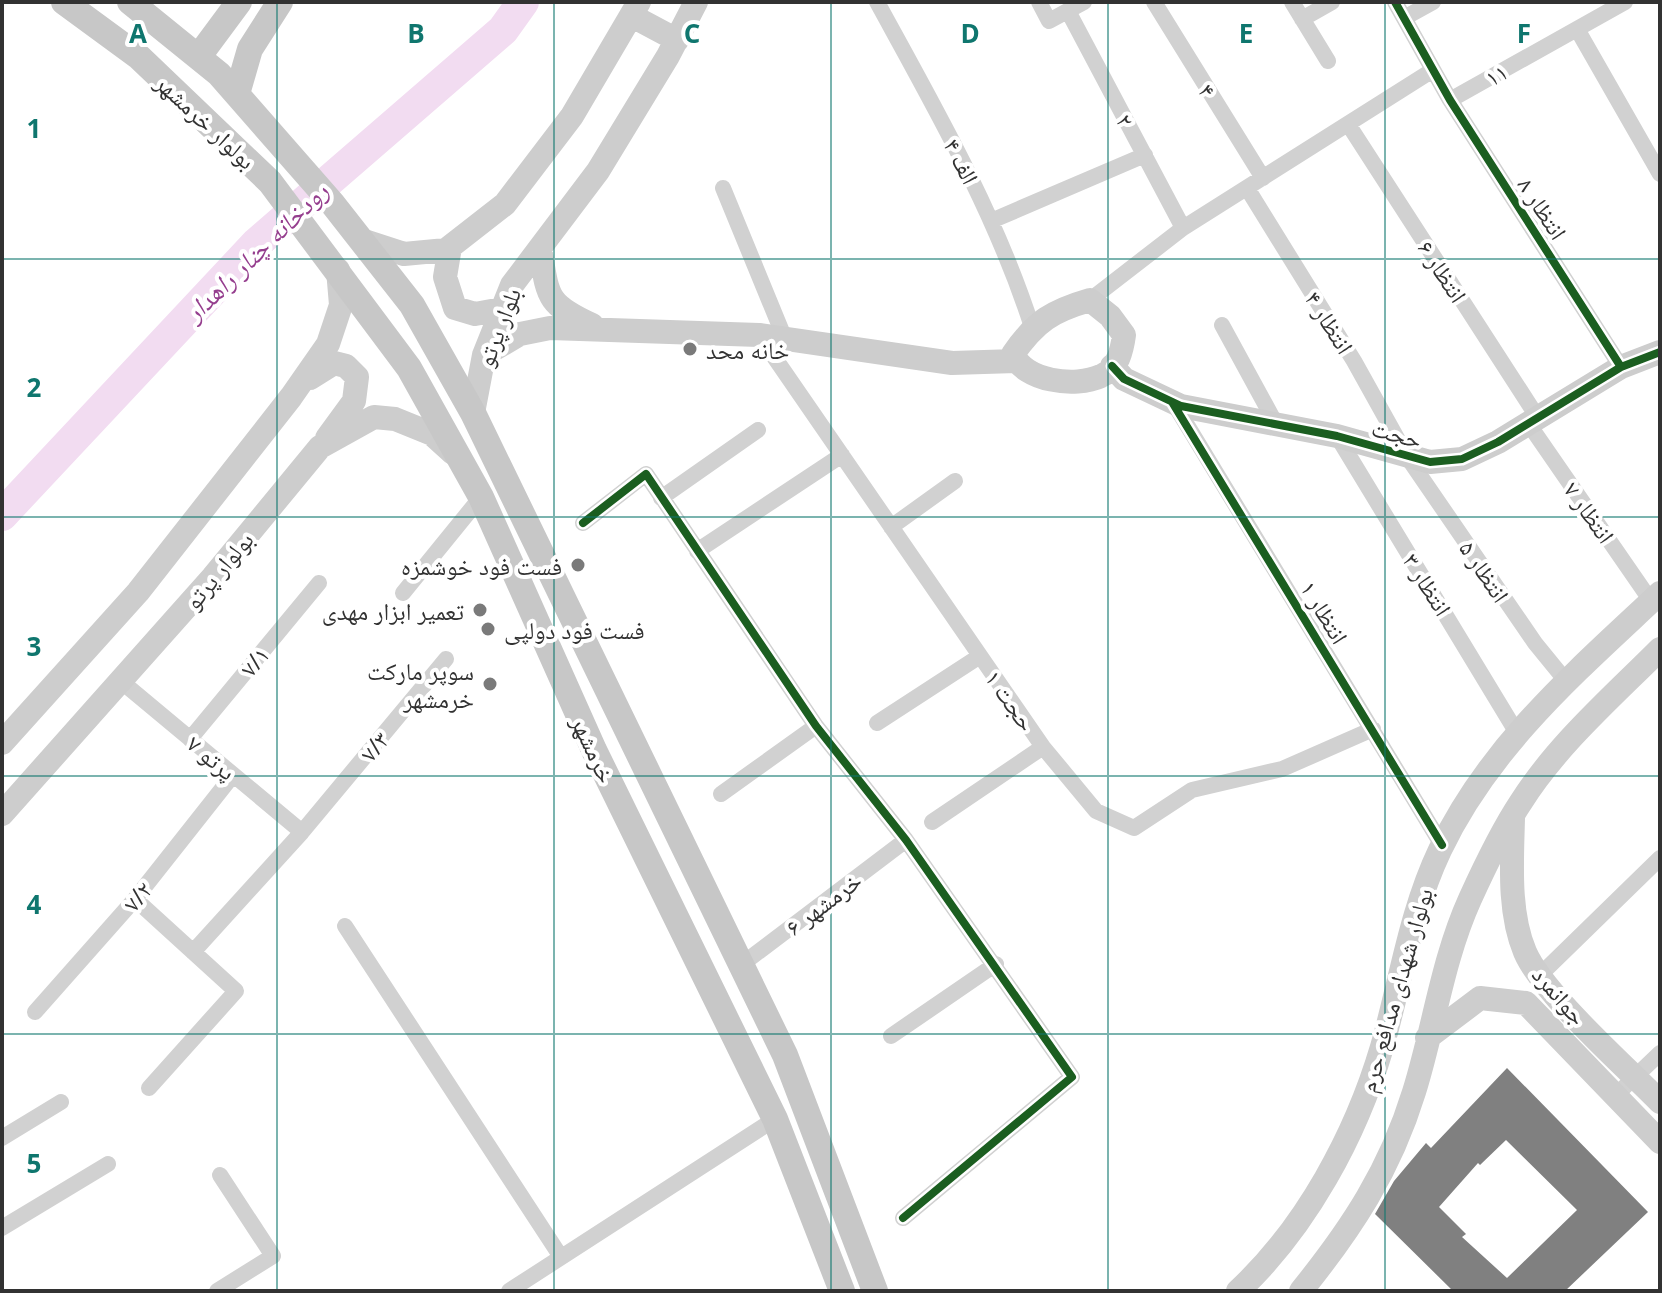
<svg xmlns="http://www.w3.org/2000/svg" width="1662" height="1293" font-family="'Open Sans','Noto Naskh Arabic',sans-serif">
<rect width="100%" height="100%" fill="#fff"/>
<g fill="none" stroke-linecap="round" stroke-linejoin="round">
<path stroke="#f2dcf1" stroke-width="32" d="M2,515l255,-272 246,-213 20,-28"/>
</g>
<path fill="#808080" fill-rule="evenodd" d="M1507,1068l141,144 -83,79h-112l-78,-77 19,-33 32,-38 5,5zM1506,1140l71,70 -70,68 -45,-41 4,-3 -27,-27 39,-44 2,2z"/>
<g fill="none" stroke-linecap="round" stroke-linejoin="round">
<path stroke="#d1d1d1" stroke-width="16" d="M877,2c58,106 118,210 155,325
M1039,2l10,19 35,-19
M1154,2l109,176
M1292,2l36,59
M1395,2l55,98 171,267
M1068,11l115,217
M1404,18l29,-16
M1302,19l30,-17
M1577,29l83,145
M1450,100l175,-98
M1348,124l190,294
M723,188l62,151
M1247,188l107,173 54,97 127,185 31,38
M991,221l154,-66
M1090,300l93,-72 250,-158
M1222,325l54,99
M759,335l284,412 53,64 38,17 58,-38 90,-21 91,-40
M1173,402l269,443
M1528,423l123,178
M1337,436l180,297
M661,498l97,-68
M583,523l63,-49 170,252 90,114 166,237 -169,141
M891,527l64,-46
M697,551l145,-96
M403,593l78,-96
M122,682l180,150
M877,723l103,-67
M190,739l129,-156
M721,794l95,-68
M932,822l111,-75
M135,899l101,92 -87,97
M345,926l216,331
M193,952l109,-120 144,-173
M741,965l165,-125
M1540,975l120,-117
M35,1012l100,-113 98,-124
M891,1036l105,-72
M1616,1095l44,-42
M2,1138l59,-36
M2,1228l106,-64
M217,1291l56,-35 -53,-81
M509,1291l266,-172"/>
<path stroke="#cdcdcd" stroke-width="24" d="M632,16l45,24
M361,240l43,14 42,-4 59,-46 67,-88 67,-114
M450,247l-5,30 10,31 20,6 27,-5
M540,248c8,49 6,56 52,77
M1090,300l20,16 14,19c-2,15 -6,34 -23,41 -26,12 -77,5 -88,-22 23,-33 39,-43 77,-54z
M484,355l36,-21 30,-6 209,7 193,28 64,-2
M1112,366l12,13 57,27 156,30 93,26 32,-3 36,-17 123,-75 39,-15
M310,378l24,-15 12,3 11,11 -3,24 -27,37
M473,413l11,-58 28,-70 86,-114 70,-115 28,-54
M2,743l136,-151 153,-195 37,-53 13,-39 -3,-35
M2,814l211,-237 107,-130 54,-30 21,2 37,15 21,19
M1513,818c-1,43 -5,94 12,134 18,42 100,114 135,150
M1427,1038l53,-40 46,5 134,139
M1238,1291c68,-63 118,-156 144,-244 19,-66 28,-134 58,-197 50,-105 137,-179 220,-257
M1301,1291c51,-63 89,-121 113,-199 20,-64 28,-131 56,-193 15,-33 31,-67 51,-97 36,-57 91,-105 139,-153"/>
<path stroke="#c7c7c7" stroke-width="26" d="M64,2l75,55 131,125 139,186 72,129 113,253 181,369 67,172
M130,2l89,72 113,129 80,102 61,108 312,642 90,236
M199,56l40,-54
M237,94l13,-45 30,-47"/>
<defs>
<path id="cycleway" d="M1395,2l55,98 171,267
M1112,366l12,13 57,27 156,30 93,26 32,-3 36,-17 123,-75 39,-15
M1172,402l270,443
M583,523l63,-49 170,252 90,114 166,237 -169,141"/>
</defs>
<use href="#cycleway" stroke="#fff" stroke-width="13"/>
<use href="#cycleway" stroke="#1b5e20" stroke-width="8"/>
</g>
<path fill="none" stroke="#0f766e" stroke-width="2" stroke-opacity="0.55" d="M277,2v1289M554,2v1289M831,2v1289M1108,2v1289M1385,2v1289M2,259h1658M2,517h1658M2,776h1658M2,1034h1658"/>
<g fill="#7a7a7a" stroke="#fff" stroke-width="3">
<circle cx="690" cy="349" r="8"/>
<circle cx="578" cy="565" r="8"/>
<circle cx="480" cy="610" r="8"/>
<circle cx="488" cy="629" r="8"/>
<circle cx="490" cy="684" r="8"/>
</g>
<g text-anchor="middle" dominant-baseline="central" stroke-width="8" stroke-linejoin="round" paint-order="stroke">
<g font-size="24" fill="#323232" stroke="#fff">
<text transform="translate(1496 74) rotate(-29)">۱۱</text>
<text transform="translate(1208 90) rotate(58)">۴</text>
<text transform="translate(1126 120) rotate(62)">۲</text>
<text transform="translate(206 121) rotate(43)">بولوار خرمشهر</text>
<text transform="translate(962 161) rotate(63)">۴ الف</text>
<text transform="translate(1543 208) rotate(57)">انتظار ۸</text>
<text transform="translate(1443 271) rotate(57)">انتظار ۶</text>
<text transform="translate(1330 322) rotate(58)">انتظار ۴</text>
<text transform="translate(498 327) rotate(-69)">بلوار پرتو</text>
<text transform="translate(1397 433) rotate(15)">حجت</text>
<text transform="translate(1590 512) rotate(55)">انتظار ۷</text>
<text transform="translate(218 570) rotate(-50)">بولوار پرتو</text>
<text transform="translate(1485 571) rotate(56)">انتظار ۵</text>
<text transform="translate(1428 584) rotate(58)">انتظار ۳</text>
<text transform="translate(1325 612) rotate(59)">انتظار ۱</text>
<text transform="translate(254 661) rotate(-50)">۷/۱</text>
<text transform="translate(1011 700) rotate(55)">حجت ۱</text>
<text transform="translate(374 746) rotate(-50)">۷/۳</text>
<text transform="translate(594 749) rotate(65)">خرمشهر</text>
<text transform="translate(212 757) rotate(40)">پرتو ۷</text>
<text transform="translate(137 896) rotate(-50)">۷/۲</text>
<text transform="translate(823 903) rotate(-37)">خرمشهر ۶</text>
<text transform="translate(1395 990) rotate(-74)">بولوار شهدای مدافع حرم</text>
<text transform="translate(1560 995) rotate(49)">جوانمرد</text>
</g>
<g font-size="24" fill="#323232" stroke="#fff" text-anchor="end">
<text x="706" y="349" text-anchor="start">خانه محد</text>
<text x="562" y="565">فست فود خوشمزه</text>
<text x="464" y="610">تعمیر ابزار مهدی</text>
<text x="504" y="629" text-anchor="start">فست فود دولپی</text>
<text x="474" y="670">سوپر مارکت<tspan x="474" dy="28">خرمشهر</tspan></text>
</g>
<g font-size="26" font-style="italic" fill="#953e8e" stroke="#fff">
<text transform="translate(256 251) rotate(-44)">رودخانه چنار راهدار</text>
</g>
</g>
<g font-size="26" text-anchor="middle" font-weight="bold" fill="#0f766e" stroke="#fff" stroke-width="8" stroke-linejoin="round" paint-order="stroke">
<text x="138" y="43">A</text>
<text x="416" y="43">B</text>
<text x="692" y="43">C</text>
<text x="970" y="43">D</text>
<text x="1246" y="43">E</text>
<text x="1524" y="43">F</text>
<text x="34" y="138">1</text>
<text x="34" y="397">2</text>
<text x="34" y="656">3</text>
<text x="34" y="914">4</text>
<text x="34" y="1173">5</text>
</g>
<rect width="1662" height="1293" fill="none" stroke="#323232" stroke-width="8"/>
</svg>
